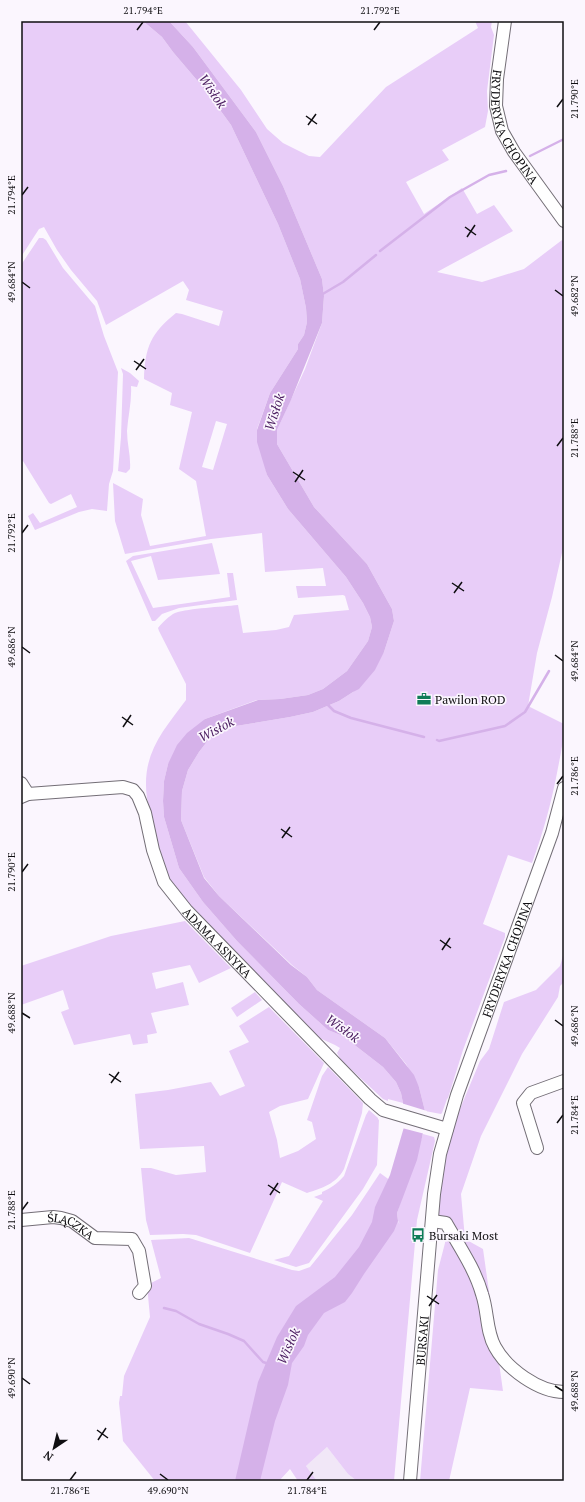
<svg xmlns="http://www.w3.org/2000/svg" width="585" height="1502" font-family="'PT Serif',serif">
<rect width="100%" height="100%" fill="#fbf6fe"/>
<path fill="#f1e7f7" d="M327,1447l21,27 9,7h-40l-11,-15z"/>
<path fill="#e8cdf8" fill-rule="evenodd" d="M21,21h122l19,16 11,15 34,40 24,33 47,99 22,55 6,29 1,14 -3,13 -6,9v5l-28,44 -13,36 10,46 21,34 58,68 17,26 7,14 2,10 -4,14 -21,30 -24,18 -15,6 -28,4 -23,1 -52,19 -37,45 -4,17 -1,20 1,16 15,51 24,34 34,39 62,63 29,26 15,6 40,31 13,15 5,11 2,10 -15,-4v2l-5,-2 -42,-39 -4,-7 3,-5 -5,-3 -20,-9 -122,-125 -22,-29 -10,-24 -14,-60c-6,-43 15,-66 39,-98v-16l-27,-53 -1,-3c3,-4 12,-13 17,-15 15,-5 46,-6 63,-8l5,28 33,-3 13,-3 5,-12 55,-5 -4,-14 -2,-1 -45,3 -2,-12h30l-3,-18 -58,4 -3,-39 -51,6 -86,15 -10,-33 -2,-38 30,16 -2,16 9,31 56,-10 -10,-55 -17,-12 13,-57 -22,-7 2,-12 -28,-14c1,-32 7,-46 32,-66l6,1 37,12 4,-15 -37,-11 3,-10 -6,-9 -77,44 -9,-24 -26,-31 -14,-20 -13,-23 -5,2 -18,28 1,-40 -1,-9zM216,421l11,3 -14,46 -11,-3z
M169,21h16l56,69 26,39 16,14 26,13 11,1 66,-70 92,-59 -3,-7h17l-1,6 3,8 -7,56 1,20 -3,16 -43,23 7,10 -43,22 18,32 38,-26 15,26 17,-9 19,26 -76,41 45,10 42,-13 38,-29 2,2v302l-12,53 -15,56 -9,53 36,18c0,17 -4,33 -7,49 -6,31 -14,60 -25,90l-24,-8 -25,69 22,9v4l-42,113 -15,48 -1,1 -5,14 -1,1 -16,-3 -6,-24 -13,-23 -21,-26 -68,-48 -10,-13 -15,-12 -73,-69 -15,-19 -23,-57 1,-29 6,-21 11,-18 10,-13 27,-13 54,-9 23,-5 26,-11 14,-9 31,-40 10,-31 -2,-12 -25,-45 -53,-57 -37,-63v-14l28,-61 17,-46 2,-27 -2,-17 -39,-93 -27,-54 -63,-85z
M39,238h4l3,2 17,28 32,38 9,30 14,36 -4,80 -1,19 -4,13 -2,27 -15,-2 -13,3 -44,18 -7,-14 5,-3 7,10 37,-16 -6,-13 -20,10 -2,-1 -26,-42 -2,1v-197z
M121,368l9,5 9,8 -2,6 -6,-1c1,15 -3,30 -4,45 0,13 4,25 3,38l-4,4 -8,-2 3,-34 2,-63z
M212,543l8,31 -62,6 -7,-24 -20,5 22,47 77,-11 -3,-24h6l4,27 -58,8 -17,6 -7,7h-3l-26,-60 7,-5z
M185,921l46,47 -32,15 -9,-18 -38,8 4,16 27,-7 6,23 -38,8 6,20 -10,2 1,8 -15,2 -3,-11 -56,11 -13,-33 8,-3 -6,-19 -42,15v-39l90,-30z
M564,952v30l-4,4 -2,11 -36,57 -41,82 -20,58 4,45 18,10 20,142 -33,-3 -21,93h-29l18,-211 7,-27 1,-16 -14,-6 2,-27 18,-66 28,-67 9,-12 15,-47 32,-12 24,-24z
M255,992l7,8 -25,17 -6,-9z
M269,1007l55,56 -16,36 -28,7 -11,6 8,28 3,18 18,-7 18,-12 -4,-17 -5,-2 15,-44 6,-9 35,36 -1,10 -18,56c-8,15 -22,19 -37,24l-25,-11 -32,71 -54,-18 -13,-1 -33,1 -4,-15 -5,-52h10l25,7 30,-3 -2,-26 -64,3 -5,-55 33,-4 43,-8 9,14 25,-10 -16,-35 20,-9 -10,-16z
M369,1110l9,8v2l1,-1 -2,46 -14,24 -54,74 -13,4 -22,-7 15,-4 34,-55 -9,-4 8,-3v-2c9,-4 15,-8 22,-16l22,-61z
M423,1134l11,3 1,4 -18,79 -23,261h-37l-9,-7 -21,-27 -21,19 11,15h-19l-8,-12 -11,12h-124l-32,-40 -4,-38 1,-7h2l2,-20 26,-59 -3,-32 14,-7 -10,-38 38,-2 103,32 7,1 11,-4 42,-52 28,-42 11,8 -9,23 18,20 -2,-3 -1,-8z"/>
<path fill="#d5b1e9" d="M143,21h26l24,26 63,85 27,54 39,93 2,17 -2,27 -31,77 -14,30v14l37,63 53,57 25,45 2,12 -10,31 -9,18 -16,19 -6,3 -14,9 -26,11 -23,5 -54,9 -27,13 -10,13 -11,18 -6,21 -1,29 23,58 15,18 72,69 16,12 10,13 68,48 29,37 5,12 6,24 -2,22 -6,27 -20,53 1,8 -4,10 -30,43 -12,19 -7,9 -21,11 -16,22 -4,11 -12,17 -4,22 -13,36 -15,60h-25l23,-99 19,-45 19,-31 39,-29 24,-30 13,-25 3,-15 15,-32 14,-48 -1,-24 -2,-10 -5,-11 -13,-15 -40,-31 -15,-6 -29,-26 -62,-63 -34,-39 -24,-34 -15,-51 -1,-16 1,-20 4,-17 9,-19 10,-12 18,-14 53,-19 22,-1 28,-4 15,-6 24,-18 21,-30 4,-14 -2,-10 -7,-14 -17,-26 -58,-68 -21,-34 -10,-33v-12l13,-37 28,-44v-5l6,-9 3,-13 -1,-14 -6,-29 -22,-55 -47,-99 -24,-33 -34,-40 -11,-15z"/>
<path fill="#fbf6fe" d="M401,1103l26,8 -2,23 -23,-6z"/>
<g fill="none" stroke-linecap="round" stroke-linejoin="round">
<path stroke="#d5b1e9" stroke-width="2.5" d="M530,156l34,-17
M380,251l70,-54 39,-22 17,-4
M321,295l22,-13 33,-27
M327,704l7,7 17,7 73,19
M437,740l2,1 66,-15 20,-14 24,-41
M164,1308l12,3 23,13 29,10 16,7 19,21 6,2"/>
<defs>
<g id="minor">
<path id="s1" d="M505,21l-8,58 -1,27 6,25 12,21 50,69"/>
<path d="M21,783l7,11"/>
<path id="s2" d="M21,797l7,-3 95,-7 10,3 5,6 7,17 8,37 11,32 23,29 183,188 13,11 64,19"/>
<path d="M537,1148l-14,-45 8,-10 33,-12"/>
<path id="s3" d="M21,1220l32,-3 8,1 11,3 23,17 37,1 7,12 6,35 -6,7"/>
<path d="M432,1221l14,2c13,23 29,46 36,71 6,17 4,37 13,53 12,22 44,45 69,45"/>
<path id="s4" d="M410,1481l24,-287 6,-40 17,-59 95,-262 12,-45"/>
</g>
</defs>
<use href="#minor" stroke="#736e76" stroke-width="14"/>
<use href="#minor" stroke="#fff" stroke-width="12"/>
</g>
<path fill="none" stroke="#0f0e11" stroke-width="1.5" d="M137,30l6,-8M374,30l6,-8M557,107l6,-8M306,116l11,8M308,125l8,-11M22,195l6,-8M465,227l11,8M467,237l8,-12M22,282l8,6M555,290l8,6M134,361l12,8M136,370l8,-11M557,446l6,-8M293,472l12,8M295,482l8,-12M22,533l6,-8M452,583l12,8M454,593l8,-11M22,647l8,6M555,655l8,6M122,717l11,8M123,727l8,-12M557,784l6,-8M281,829l11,8M282,838l8,-11M22,872l6,-8M440,940l11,8M442,950l8,-12M22,1013l8,5M555,1020l8,6M109,1074l12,8M111,1083l8,-11M557,1123l6,-8M268,1185l12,8M270,1195l8,-12M22,1210l6,-8M427,1296l12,8M429,1306l8,-11M22,1378l8,6M555,1386l8,5M97,1430l11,8M98,1440l8,-12M160,1474l8,6M70,1480l6,-8M307,1480l6,-8"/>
<defs>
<symbol id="office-bare" viewBox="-9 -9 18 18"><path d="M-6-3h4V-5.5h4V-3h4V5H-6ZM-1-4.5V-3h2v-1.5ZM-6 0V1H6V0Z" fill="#0f7c57" stroke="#fbf6fe" stroke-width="2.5" paint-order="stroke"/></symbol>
<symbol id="bus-bare" viewBox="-9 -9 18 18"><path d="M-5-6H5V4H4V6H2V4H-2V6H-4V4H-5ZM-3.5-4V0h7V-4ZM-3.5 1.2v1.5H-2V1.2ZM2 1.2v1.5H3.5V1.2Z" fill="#0f7c57" stroke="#fbf6fe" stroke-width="2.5" paint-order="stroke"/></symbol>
</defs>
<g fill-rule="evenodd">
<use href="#office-bare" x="414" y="689" width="20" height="20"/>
<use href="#bus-bare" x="408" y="1225" width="20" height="20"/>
</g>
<g text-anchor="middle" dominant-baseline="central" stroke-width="3.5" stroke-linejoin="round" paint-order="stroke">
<g font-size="12" fill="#0f0e11" stroke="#fbf6fe">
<text stroke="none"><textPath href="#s1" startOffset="111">FRYDERYKA CHOPINA</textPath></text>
<text stroke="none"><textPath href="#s2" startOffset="292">ADAMA ASNYKA</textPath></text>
<text stroke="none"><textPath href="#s4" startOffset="535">FRYDERYKA CHOPINA</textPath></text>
<text stroke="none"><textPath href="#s3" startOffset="52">ŚLĄCZKA</textPath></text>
<text stroke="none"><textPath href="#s4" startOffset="141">BURSAKI</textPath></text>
</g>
<g font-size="12" fill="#0f0e11" stroke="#fbf6fe" text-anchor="start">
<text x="435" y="699">Pawilon ROD</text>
<text x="429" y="1235">Bursaki Most</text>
</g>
<g font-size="13" font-style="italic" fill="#4d2062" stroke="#fbf6fe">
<text transform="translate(213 91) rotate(56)">Wisłok</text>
<text transform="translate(274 412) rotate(-72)">Wisłok</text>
<text transform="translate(216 729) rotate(-28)">Wisłok</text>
<text transform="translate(343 1028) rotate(36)">Wisłok</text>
<text transform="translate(288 1346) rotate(-66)">Wisłok</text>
</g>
</g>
<rect width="585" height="1502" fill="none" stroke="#fbf6fe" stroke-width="44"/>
<g transform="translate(54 1448) rotate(215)" stroke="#fbf6fe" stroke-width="3" paint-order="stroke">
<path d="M0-3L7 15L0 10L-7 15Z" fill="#0f0e11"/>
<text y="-6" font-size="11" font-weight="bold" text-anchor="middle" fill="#0f0e11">N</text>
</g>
<rect x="22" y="22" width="541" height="1458" fill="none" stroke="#0f0e11" stroke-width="1.5"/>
<g font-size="10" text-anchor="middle" fill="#0f0e11">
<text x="143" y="14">21.794°E</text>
<text x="380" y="14">21.792°E</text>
<text transform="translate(574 99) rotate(-90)" y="4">21.790°E</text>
<text transform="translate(11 195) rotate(-90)" y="4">21.794°E</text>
<text transform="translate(11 282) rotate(-90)" y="4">49.684°N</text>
<text transform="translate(574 296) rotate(-90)" y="4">49.682°N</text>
<text transform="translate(574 438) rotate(-90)" y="4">21.788°E</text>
<text transform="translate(11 533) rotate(-90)" y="4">21.792°E</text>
<text transform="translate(11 647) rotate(-90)" y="4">49.686°N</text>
<text transform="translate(574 661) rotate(-90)" y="4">49.684°N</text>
<text transform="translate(574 776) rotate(-90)" y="4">21.786°E</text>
<text transform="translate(11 872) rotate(-90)" y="4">21.790°E</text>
<text transform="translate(11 1013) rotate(-90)" y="4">49.688°N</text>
<text transform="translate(574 1026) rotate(-90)" y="4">49.686°N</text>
<text transform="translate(574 1115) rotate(-90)" y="4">21.784°E</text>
<text transform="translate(11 1210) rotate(-90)" y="4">21.788°E</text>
<text transform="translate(11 1378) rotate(-90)" y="4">49.690°N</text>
<text transform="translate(574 1391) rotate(-90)" y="4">49.688°N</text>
<text x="70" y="1494">21.786°E</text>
<text x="168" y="1494">49.690°N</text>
<text x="307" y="1494">21.784°E</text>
</g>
</svg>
